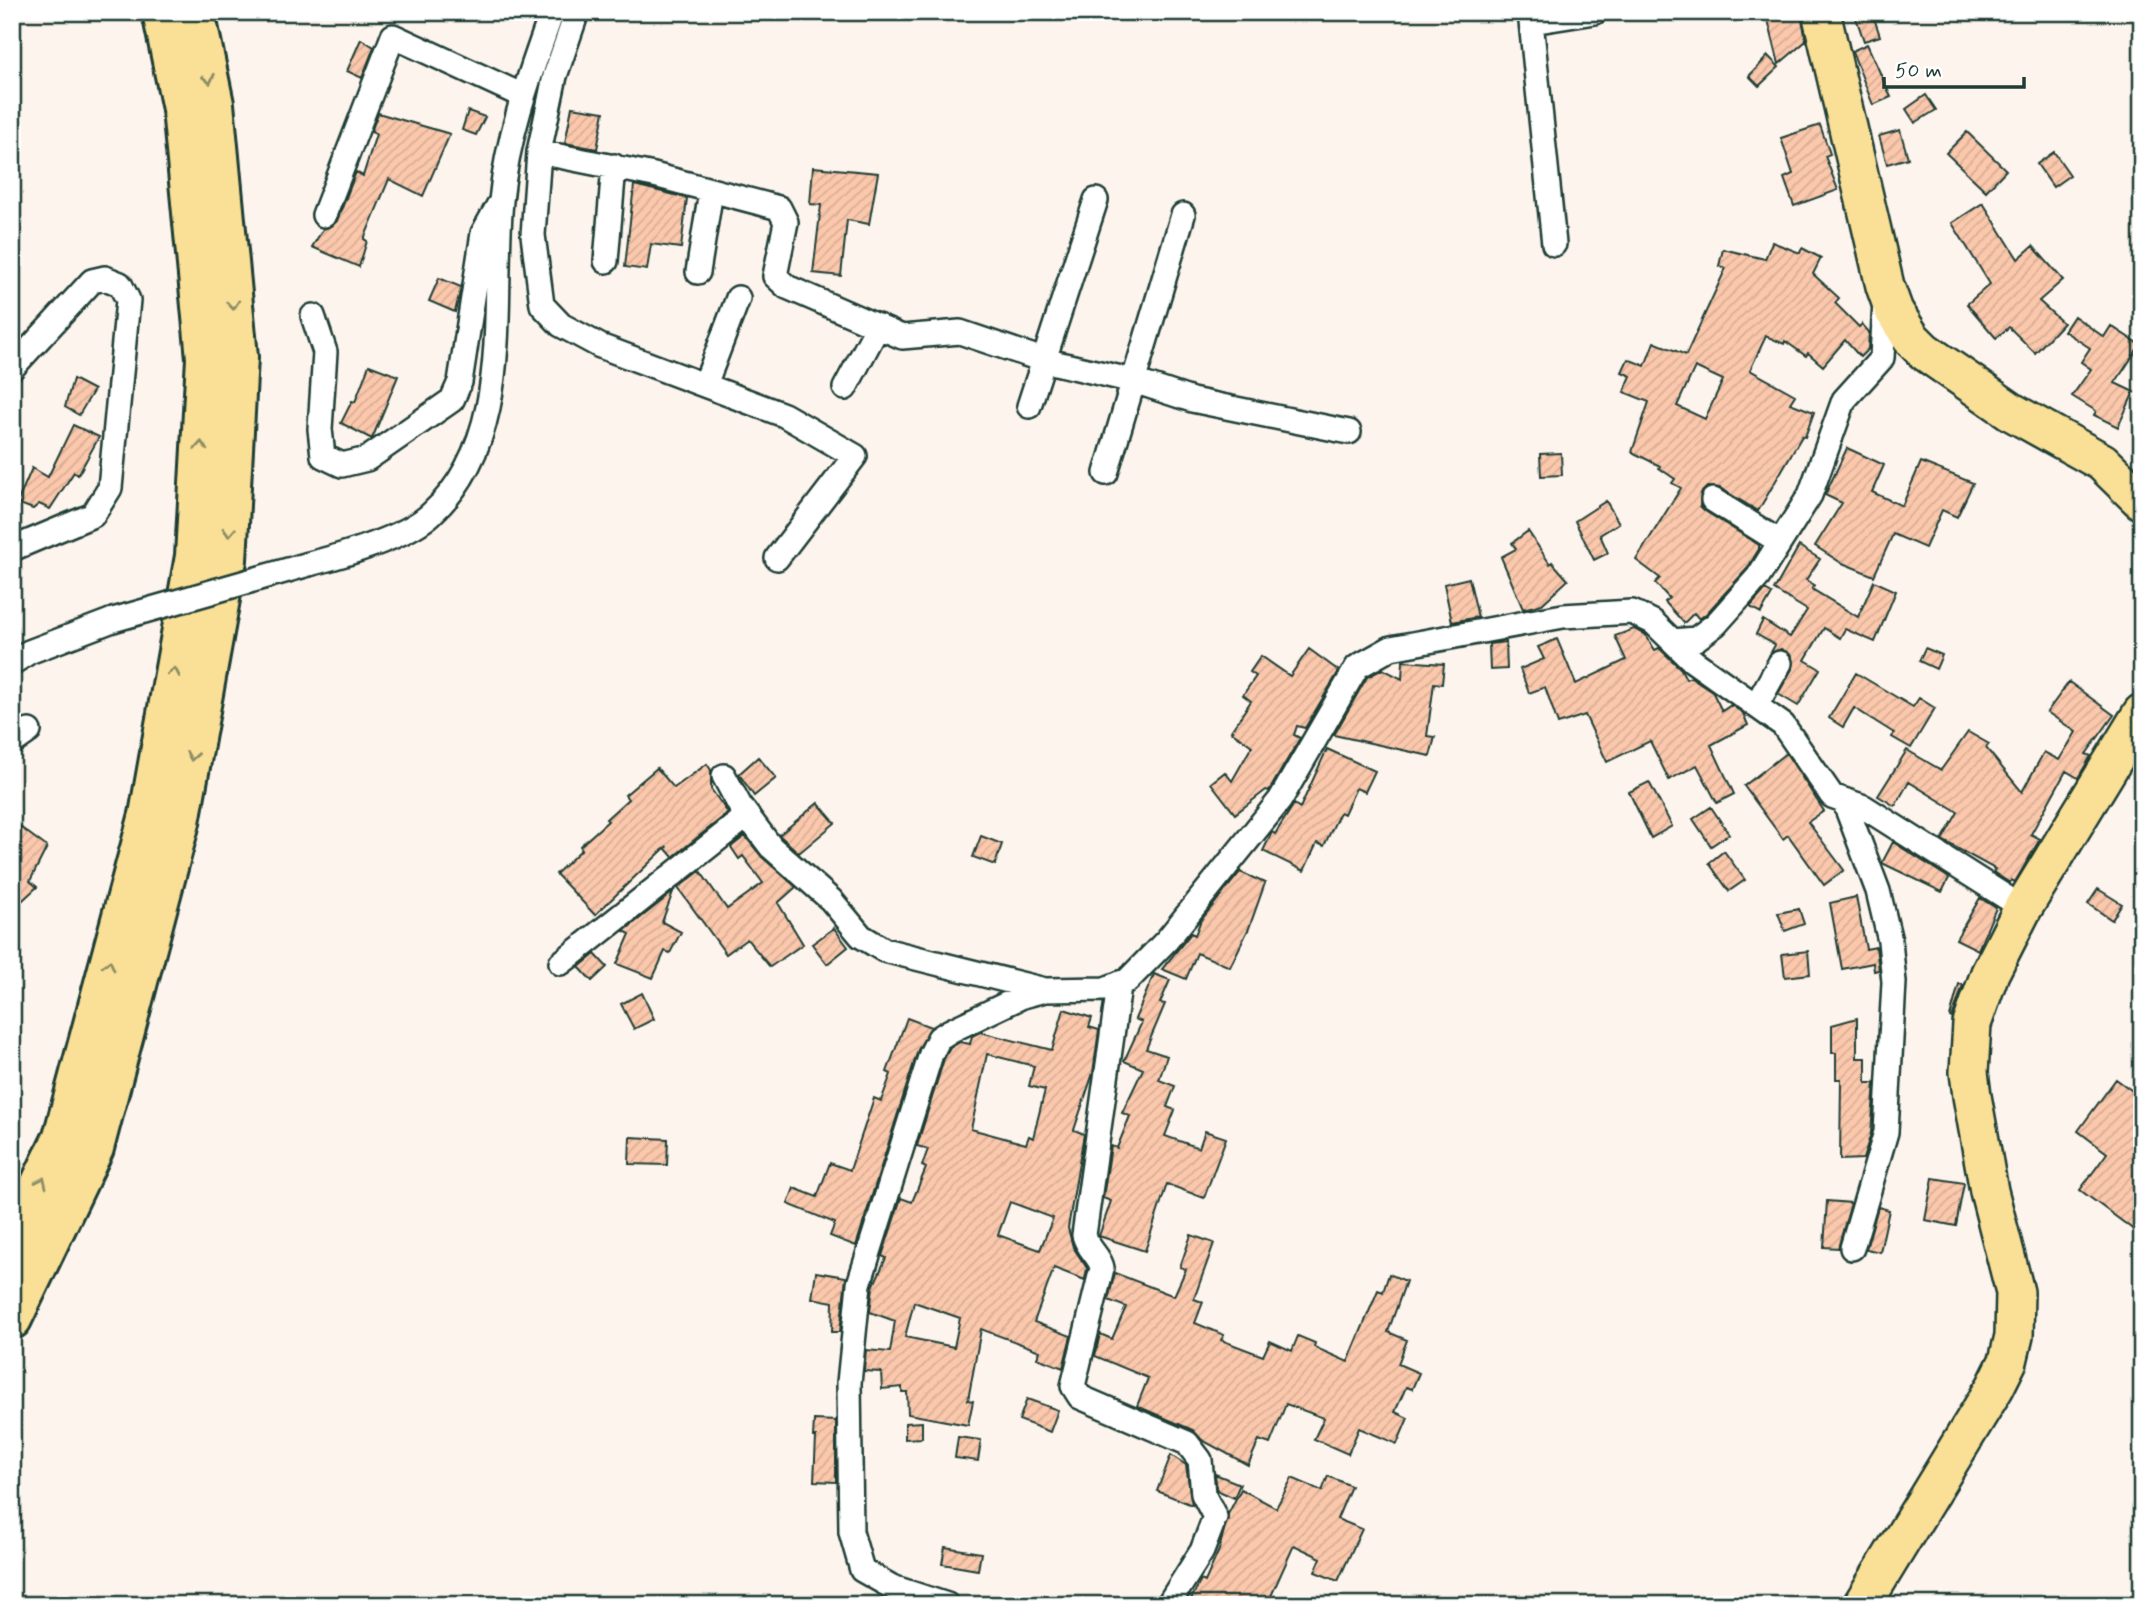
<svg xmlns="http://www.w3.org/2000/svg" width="2154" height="1617" font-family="Mynerve,sans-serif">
<defs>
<pattern id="building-hatch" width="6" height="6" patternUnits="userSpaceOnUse" patternTransform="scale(1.75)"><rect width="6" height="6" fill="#fbc8ac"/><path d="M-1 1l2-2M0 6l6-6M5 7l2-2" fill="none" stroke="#d7ad95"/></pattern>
</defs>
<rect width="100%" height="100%" fill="#fef4ee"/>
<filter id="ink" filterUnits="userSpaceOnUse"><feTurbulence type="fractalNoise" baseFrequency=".0143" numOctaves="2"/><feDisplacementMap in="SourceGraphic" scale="14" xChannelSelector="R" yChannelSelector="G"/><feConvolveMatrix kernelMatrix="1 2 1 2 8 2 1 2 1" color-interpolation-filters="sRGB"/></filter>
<g filter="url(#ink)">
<path fill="url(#building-hatch)" stroke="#1f3d34" stroke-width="2" fill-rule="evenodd" d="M1766,12h35l5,29 -27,23z
M1854,12h18l8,24 -16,5z
M361,39l13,8 -12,31 -15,-7z
M1867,44l24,53 -18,8 -21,-54z
M1768,56l11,11 -20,19 -10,-10z
M1926,95l10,15 -21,13 -9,-14z
M572,107l32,5 -7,37 -32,-6z
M468,111l17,6 -9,18 -14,-5z
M378,113l72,21 -27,62 -34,-17 -25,60 3,2 -8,26 -47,-20 11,-18 9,-3 5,-5 19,-49 7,4 13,-42 -5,-2z
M1820,125l10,29 -5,2 13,34 -44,16 -10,-28 9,-4 -12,-36z
M1900,130l8,28 -21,6 -8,-28z
M1967,132l39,38 -20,21 -40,-38z
M2054,152l16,23 -17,12 -16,-23z
M813,167l65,6 -9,51 -22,-4 -6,56 -28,-3 8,-68 -11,-1z
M634,185l53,13 -6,50 -30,-4 -4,26 -22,-3z
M1983,203l35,56 15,-13 30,34 -24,21 24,22 -28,30 -26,-26 -13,11 -29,-34 23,-20 -38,-61z
M1772,242l28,11 2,-5 19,10 -8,16 26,24 -4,5 24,24 3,-3 7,8 -1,17 -8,8 -15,-17 -22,26 -15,-13 -2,3 -21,-15 -1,3 -18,-8 -16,34 45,25 -5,8 24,9 -9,25 -3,-1 -44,75 -38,-23 -13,-1 -6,6 -1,13 5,5 54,34v4l-12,20 -41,45 -7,5 -5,-6 -10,10 -19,-21 4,-4 -14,-15 5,-5 -24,-18 45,-72 -9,-5 3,-4 -16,-11 1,-2 -28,-14 17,-50 -25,-10 7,-16 -9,-4 6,-13 17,7 9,-24 32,13 40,-87 -7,-2 4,-17 42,10zM1695,367l28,13 -18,39 -28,-13z
M439,278l22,9 -6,25 -26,-11z
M2074,316l30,21 7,-11 29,19 -25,38 19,9 -16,35 -24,-12 2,-4 -24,-15 19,-27 -10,-7 9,-14 -26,-17z
M369,365l29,11 -26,63 -31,-16 11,-22 3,1z
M73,379l21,11 -15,25 -14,-8z
M73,425l26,12 -21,38 -4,-3 -24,37 -11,-5 -6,5 -16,-6 15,-35 16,9z
M1847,448l37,17 -12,27 30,14 19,-44 52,21 -16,34 -15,-7 -17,38 -32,-14 -19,42 -34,-14 -25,-16 27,-43 -17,-8z
M1561,453l1,22 -21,1 -1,-22z
M1606,501l13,22 -19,12 8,18 -14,7 -19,-39z
M1528,531l22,33 2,-2 16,18 -26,24 -19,5 -22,-52 15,-8 -4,-6z
M1799,546l21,13 -14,21 8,5 -2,4 46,28 16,-36 22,10 -21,51 -30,-13 -5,9 -16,-10 -19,32 15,9 -22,37 -20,-12 14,-25v-13l-11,-7 -11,5 5,-9 -19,-11 7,-14 27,17 17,-27 -33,-20z
M1469,578l9,39 -26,5 -8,-38z
M1765,590l7,4 -11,19 -11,-6z
M1634,629l11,5 10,16 4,-2 22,21 5,10 5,-2 21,14 10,20 9,-6 12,8 5,12 -37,20 23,49 -17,9 -20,-38 -28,15 -19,-39 -43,21 -22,-47 -27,9 -13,-37 -16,6 -9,-24 24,-10 -6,-12 19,-8 19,45 50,-24 -11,-24z
M1506,642l1,27 -17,1 -1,-26z
M1925,648l17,7 -6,14 -17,-8z
M1309,649l30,22 -34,57 -8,-2 -3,9 6,3 -31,53 -3,-1 -31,24 -24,-31 14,-11 7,9 20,-35 -21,-15 20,-30 -8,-6 13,-19 -6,-4 11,-16 29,20z
M1403,661l41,3 -2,20 -8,-1 -7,53 8,1 -5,19 -96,-21 33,-58 16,-8 19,10z
M1856,673l57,34 6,-9 16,10 -24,40 -19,-11 2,-4 -40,-25 -11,19 -14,-9z
M2069,682l45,33 -28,39 5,2 -13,22 -12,-7 -35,63 9,5 -25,43 -4,-2 -1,3 -17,-11 2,-3 -53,-29 16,-28 -49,-30 -14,24 -17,-10 29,-46 34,20 27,-38 21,12 -3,4 36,44 22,-40 15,8 17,-28 -29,-20z
M1327,749l48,22 -10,21 -9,-4 -12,26 -4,-2 -16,34 -7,-3 -13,28 -41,-20 9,-19 3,2 19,-30 6,4z
M1786,753l38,58 -16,11 36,48 -20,15 -36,-50 -5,4 -39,-53z
M758,757l18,21 -22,18 -15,-22z
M707,764l4,6v19l17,24 -55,44 -7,-8 1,-3 -72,69 -39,-41 26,-25 -2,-3 28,-25 -2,-2 22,-20 -3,-4 32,-27 17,20z
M1649,782l23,44 -21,12 -22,-46z
M818,803l17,20 -36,30 -20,-18z
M1711,807l18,27 -18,12 -18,-27z
M12,821l35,26 -17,34 7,6 -25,23z
M745,836l17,21 34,30 -18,16 25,41 -33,23 -23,-28 -21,15 -48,-66 22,-17 27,38 36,-26 -20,-27 -4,3 -8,-12z
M981,836l21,8 -7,21 -22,-8z
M1893,842l56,36 -7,14 -60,-29z
M1724,851l21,29 -16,11 -20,-28z
M1240,872l25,11 -16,45 -19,39 -33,-14 -11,26 -24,-10 29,-36 4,2 6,-15z
M2098,889l24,15 -10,16 -24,-16z
M673,892l-11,30 19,10 -11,21 -5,-2 -12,27 -36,-14 13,-30 -6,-3z
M1856,897l10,52 10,-2 3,23 -5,1 -1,-8 -31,6 -12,-66z
M1980,898l16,10 -18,42 -22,-11z
M1799,909l5,15 -19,7 -7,-18z
M834,928l14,19 -21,17 -15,-20z
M1808,951l2,23 -25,3 -3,-23z
M595,954l12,13 -15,14 -13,-14z
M1154,974l16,6 -10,23 5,1 -19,45 21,7 -8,24 16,6 -8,21 8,3 -10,26 34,12 6,-17 21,7 -22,60 -37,-14 -22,67 -46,-15 12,-35 -8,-3 8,-52 6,2 13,-32 -8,-3 21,-44 -19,-8 18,-39 -7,-3z
M1959,984l4,1 -11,33 -2,-1z
M642,993l12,26 -20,10 -13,-25z
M1064,1009l28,9 -3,9 10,3 -6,43 -19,57 10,4 -16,94 5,19 14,21 -2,12 -31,-12 -20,54 37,14 -8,32 -26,-10 3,-7 -59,-22 -13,71 5,1 -5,24 -60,-11 -1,-22h-5v-5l-20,2 -1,-17 -17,-1 2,-21 24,2 5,-31 -25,-9 3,-25 13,-29 -4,-2 19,-58 11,4 14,-34 -4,-2 6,-17 -11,-3 27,-87 6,-11 10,-6 10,2 2,-8 8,-4 72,18zM987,1054l47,12 -5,20 16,4 -12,48 -4,-2 -3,8 -55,-15zM1010,1202l43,16 -13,32 -42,-15zM914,1302l46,16 -6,29 -49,-10z
M907,1018l24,9 -13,23 -62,196 -26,-10 5,-13 -47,-19 6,-16 23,9 13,-34 20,7 24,-72 7,3 10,-27 -4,-2z
M1857,1018v40h9v25h9l-4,50 -8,26 -23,1 1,-81h-5v-26h-4v-28z
M2116,1079l26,19v73l-6,8 6,5v52l-62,-46 27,-37 -29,-22z
M630,1137l38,2 -1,26 -38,-1z
M1933,1178l31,5 -8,43 -31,-6z
M1827,1201l24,2 -13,45 -14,-1z
M1878,1207l11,3 -9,42 -14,-3z
M1191,1235l23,8 -20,56 9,3 -8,21 29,12 -3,5 42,16 7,-15 22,10 6,-15 17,7 -1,4 34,15 30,-72 5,2 6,-18 17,7 -18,51 19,8 -9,24 21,9 -7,16 -6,-2 -11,25 13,6 -11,26 -38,-16 -11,26 -34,-15 10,-21 -38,-14 -16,40 -11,-4 -11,25 -46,-25 -9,-10 -56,-24 11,-28 -53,-22 5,-22 12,5 14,-32 -18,-7 7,-27 59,23 12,-27 -6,-2z
M816,1272l30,5 -6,55h-8l1,-30 -21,-4z
M1027,1399l31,11 -8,22 -31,-12z
M814,1420l22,1v61l-22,-1 2,-44h-3z
M922,1422v16l-17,1v-16z
M958,1437l23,3 -3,21 -23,-3z
M1171,1455l15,10 6,40 -35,-14z
M1215,1474l25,10 -6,14 -17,-8z
M1328,1476l23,10 -14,33 25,10 -24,52 -23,-9 6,-14 -27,-13 -27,60h-79l13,-25 4,2 14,-32 9,-36 13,-25 35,19 16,-30 30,13z
M945,1547l36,6 -3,17 -36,-6z"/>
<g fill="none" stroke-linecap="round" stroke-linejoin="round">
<defs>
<path id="minor" d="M577,12l-22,64 -16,76 -6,83 9,70 19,20 39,21 184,69 71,41 -78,102
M1530,12l24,232
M1532,22l63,-10
M539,152l115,23 125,33 7,14 -11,54 12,11 115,50 58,-5 83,28 91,21 58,19 157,32
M324,215l69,-179 130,60
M606,261l8,-95
M698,272l13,-81
M313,316l12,36 -5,77 3,27 19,9 25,-6 85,-59 8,-18 23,-149 15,-27
M12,368l80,-87 13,-3 15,6 8,16 -18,188 -17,27 -81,34
M705,385l33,-87
M845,388l33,-62
M1029,406l67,-206
M1106,473l77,-258
M1713,500l67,42
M309,564c35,-9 96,-26 122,-50 85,-77 60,-211 70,-313 6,-65 29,-127 51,-189
M1673,641l23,-2 20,-15 42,-47 52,-82 34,-95 38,-42 3,-57
M12,663l17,-11 84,-32
M1757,704l23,-41
M12,743l17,-12
M724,776l16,30 31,41 60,53 30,36 23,14 161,40
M1844,801l34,90 12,50 4,41 -8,150 -34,116
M561,963l186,-147
M1119,986l-35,249c4,15 16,21 18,33l-29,118 7,11 107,46 13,17 3,34 12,23 -13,34 -34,54
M947,1605l-55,-18 -30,-17 -11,-38 -2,-149 10,-99 72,-230 8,-16 11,-7 73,-35 22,-6 60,-1 23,-9 39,-40 113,-140 77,-133 34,-19 172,-32 69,-4 21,10 40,39 90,64 49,71 32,11 159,101"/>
<path id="trunk" d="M1821,12l64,274 9,25 17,27 13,13 88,61 90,50 40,39
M1862,1605l133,-218 13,-26 6,-25 1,-44 -26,-101 -17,-95 -3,-24 3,-48 18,-51 33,-65 119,-195"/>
<path id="motorway" d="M12,1243l51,-106 86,-322 46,-259 11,-198 -24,-249 -20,-97
M12,1319l82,-171 86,-326 47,-262 11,-203 -24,-253 -19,-92"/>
</defs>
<use href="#minor" stroke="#1f3d34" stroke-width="28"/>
<use href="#trunk" stroke="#1f3d34" stroke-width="42"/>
<use href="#motorway" stroke="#1f3d34" stroke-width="44"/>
<use href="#minor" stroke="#fff" stroke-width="23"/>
<use href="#trunk" stroke="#fadf96" stroke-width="37"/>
<use href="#motorway" stroke="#fadf96" stroke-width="38"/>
<defs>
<path id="minor-bridge" d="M113,620l196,-56"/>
</defs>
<use href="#minor-bridge" stroke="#1f3d34" stroke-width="28" stroke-linecap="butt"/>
<use href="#minor-bridge" stroke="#fff" stroke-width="23"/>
</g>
<defs><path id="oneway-chevron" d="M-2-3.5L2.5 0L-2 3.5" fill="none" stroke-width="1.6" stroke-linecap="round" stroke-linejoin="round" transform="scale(1.75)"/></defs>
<g stroke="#8c8e65">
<use href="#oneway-chevron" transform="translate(209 79) rotate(78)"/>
<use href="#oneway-chevron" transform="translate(233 305) rotate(85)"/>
<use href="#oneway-chevron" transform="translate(201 446) rotate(-87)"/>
<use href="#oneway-chevron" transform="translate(229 532) rotate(93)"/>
<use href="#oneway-chevron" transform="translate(174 672) rotate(-80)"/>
<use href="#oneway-chevron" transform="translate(192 756) rotate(100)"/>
<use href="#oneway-chevron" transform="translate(109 965) rotate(-75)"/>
<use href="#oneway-chevron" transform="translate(42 1182) rotate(-65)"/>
</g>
</g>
<rect width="2154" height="1617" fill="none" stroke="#fff" stroke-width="42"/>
<rect x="21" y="21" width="2112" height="1575" fill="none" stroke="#1f3d34" stroke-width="2.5" filter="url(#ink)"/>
<path d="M1884 77v10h140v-10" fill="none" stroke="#1f3d34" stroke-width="3.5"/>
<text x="1895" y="77" font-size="21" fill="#1f3d34" stroke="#ffffff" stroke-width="5" paint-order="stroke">50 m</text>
</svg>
